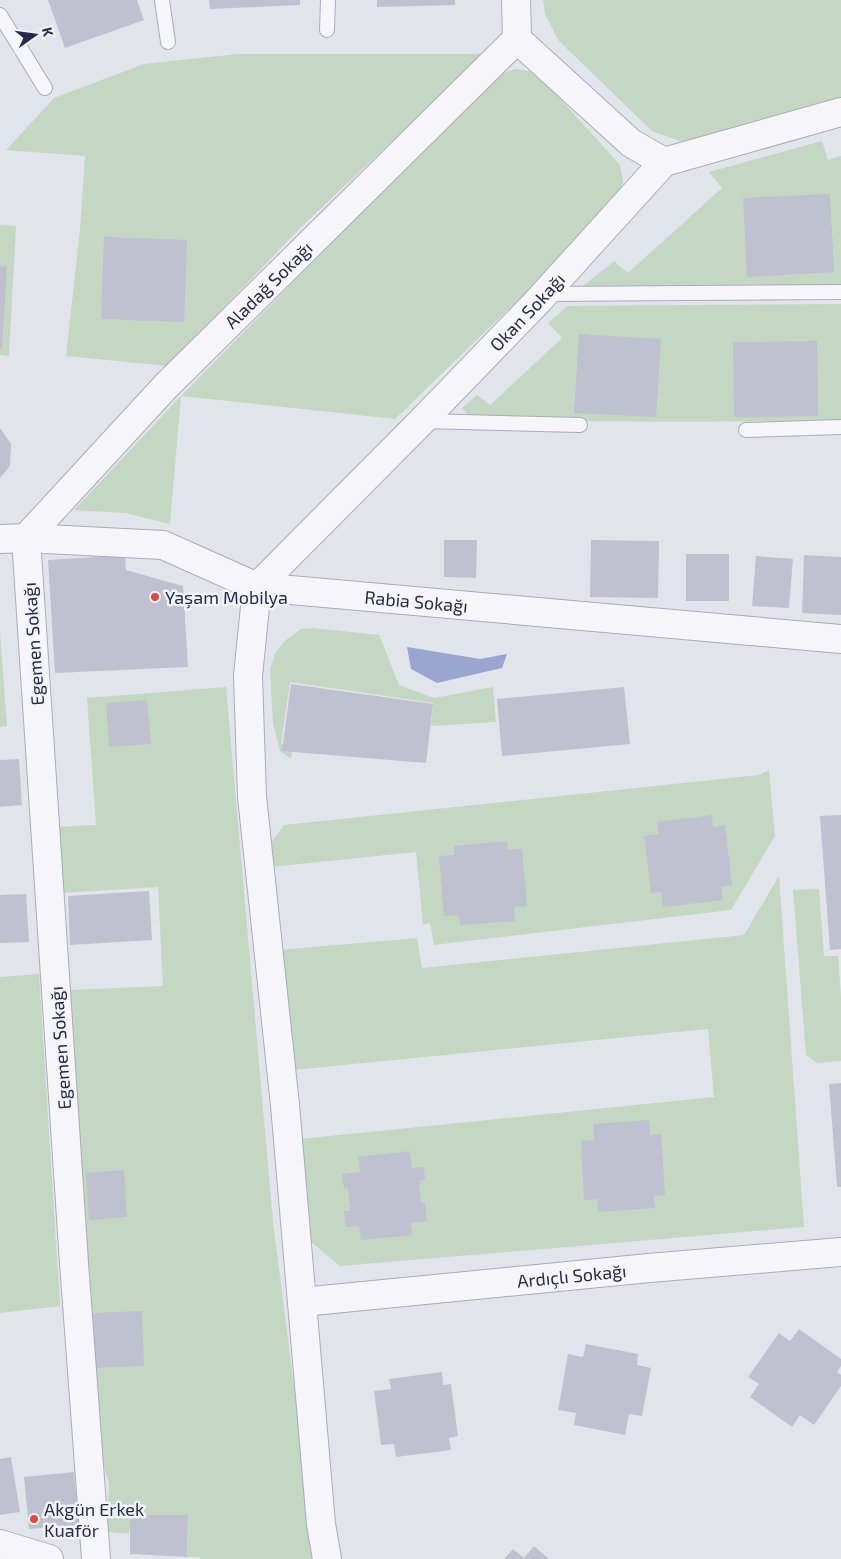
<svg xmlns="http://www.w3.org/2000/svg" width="841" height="1559" font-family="'Exo 2',sans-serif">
<rect width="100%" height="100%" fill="#e2e4ec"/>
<path fill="#c3d7c3" d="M543,0h298v102l-156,41 -33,-12 -94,-91 -13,-26z
M237,54h247l-185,175 -131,137 -102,-10 14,-126 5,-74 -79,-6 48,-52 90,-34z
M515,69l21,3 84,93 3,16 -7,24 -221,214 -214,-23 -11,128 -44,-11 -52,-3 107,-114 315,-320z
M822,141l6,19 13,-4v136l-268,2 41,-33 14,12 94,-85 -13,-16z
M0,225l16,1 -7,130 -9,-1z
M841,304v116c-124,3 -247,2 -371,-2l-8,-10 15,-13 13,10 72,-67 -14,-15 19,-17z
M313,628l66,7 20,50 35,13 59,-11 3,35 -65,4 2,-23 -143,-21 -9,62 12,2 -2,13 -11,-8 -7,-28 -3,-53 6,-19 10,-11 15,-11z
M0,631l7,95 -7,1z
M226,687l47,535 40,314 5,23h-118v-2h-13l1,-42h-57l-2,19 -22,-2 2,-49 -9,-29 -31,-464 94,-4 -5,-99 -98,6 -5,-66 41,-2 -9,-127z
M769,770l6,66 -44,74 -297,35 -4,-22 -7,2 -7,-73 -145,15 -2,-22 15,-20 475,-50z
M779,876l25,351 -464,39 -29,-24 -11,-103 414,-42 -6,-68 -415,41 -13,-120 137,-12 5,30 322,-33z
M819,889l5,67h14l3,42v63l-24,2 -11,-8 -13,-165z
M39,974l21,332 -60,7v-336z"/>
<path fill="#9aa6d0" d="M407,647l73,12 27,-5 -5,14 -65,15 -26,-14z"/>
<path fill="#bfc1d0" d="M48,0h89l7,20 -79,28z
M209,0h91v5l-90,4z
M377,0h78v5l-78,2z
M830,194l4,78 -87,5 -4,-79z
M104,237l83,3 -3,82 -83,-3z
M0,266l7,1 -5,82h-2z
M579,334l82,5 -5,78 -82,-4z
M817,341l1,75 -84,1 -1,-75z
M0,428l11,16 -1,22 -10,12z
M444,540h33l-1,38 -32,-1z
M591,540l68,1 -1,57 -68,-1z
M686,554h43v47h-43z
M125,555l1,15 57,16 5,81 -133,6 -7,-113z
M804,555l37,2v58l-39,-2z
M756,556l37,3 -4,49 -37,-2z
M291,684l142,20 -7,59 -144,-12z
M624,687l6,57 -128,12 -5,-57z
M147,700l4,44 -42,3 -3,-44z
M19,759l3,46 -22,2v-47z
M712,815l1,12 12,-2 7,60 -11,2 2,13 -60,7 -2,-15 -10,1 -7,-57 15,-2 -2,-12z
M841,815v134l-11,1 -10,-134z
M507,841l1,9 14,-1 5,57 -13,1 1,14 -55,4 -1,-10 -15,1 -5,-60 15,-1v-9z
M149,891l3,49 -82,5 -2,-49z
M26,894l3,48 -29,1v-48z
M841,1083v104h-4l-8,-103z
M649,1120l1,15 11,-1 4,61 -11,1 1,12 -57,4 -1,-13 -13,1 -3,-59 13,-1 -1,-16z
M410,1151l2,17 12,-1 1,13 -6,1 2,22h4l2,18 -16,2 1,12 -51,5 -2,-14 -13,1 -2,-16h6l-2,-23 -4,1 -2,-15 18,-2 -2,-15z
M124,1170l3,47 -38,3 -3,-47z
M142,1311l2,55 -50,2 -2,-55z
M799,1329l42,30v7l-4,6 4,3v11l-27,39 -14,-10 -8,12 -42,-30 9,-13 -11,-7 31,-44 11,8z
M586,1344l52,10 -1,11 14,3 -9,48 -13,-2 -4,21 -51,-10 2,-12 -18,-3 10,-56 15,3z
M442,1372l1,13 8,-1 7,52 -9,2 2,12 -55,7 -2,-13 -13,1 -7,-54 17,-2 -2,-10z
M11,1457l9,55 -20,3v-56z
M74,1472l5,53 -50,4 -5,-52z
M130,1515h58l-1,42 -57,-3z
M534,1546l15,13h-45l9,-10 11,9z"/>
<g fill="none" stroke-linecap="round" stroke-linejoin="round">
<defs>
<path id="service" d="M162,0l6,42
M0,15l45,73
M327,30l1,-30
M544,294l297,-2
M424,421l156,4
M746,430l95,-3"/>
<g id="minor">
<path d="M517,39l114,104 33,19"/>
<path id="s1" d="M0,539l26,-1 137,7 94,42 584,52"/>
<path id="s2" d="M302,1302l347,-34 192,-16"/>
<path id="s3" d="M96,1559l-22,-296 -48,-725 140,-152 351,-347 -1,-39"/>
<path id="s4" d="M327,1559l-6,-35 -36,-419 -33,-308 -4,-121 9,-89 165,-166 116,-120 126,-139 177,-50"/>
</g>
<path id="tertiary" d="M0,1544l49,15"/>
</defs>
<use href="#service" stroke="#aaacba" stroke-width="16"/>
<use href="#minor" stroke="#aaacba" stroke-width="30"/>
<use href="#tertiary" stroke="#aaacba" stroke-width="30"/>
<use href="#service" stroke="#f6f6fa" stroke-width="14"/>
<use href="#minor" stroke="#f6f6fa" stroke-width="28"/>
<use href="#tertiary" stroke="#f6f6fa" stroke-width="28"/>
</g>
<g fill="#de4d3b" stroke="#f3f4f9" stroke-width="2">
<circle cx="155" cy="597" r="5"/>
<circle cx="34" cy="1519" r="5"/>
</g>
<g text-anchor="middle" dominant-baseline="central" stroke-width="5" stroke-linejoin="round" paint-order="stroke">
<g font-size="18" fill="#282b47" stroke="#f3f4f9">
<text stroke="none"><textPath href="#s3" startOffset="1374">Aladağ Sokağı</textPath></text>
<text stroke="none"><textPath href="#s4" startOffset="1362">Okan Sokağı</textPath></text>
<text stroke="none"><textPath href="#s1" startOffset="426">Rabia Sokağı</textPath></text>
<text transform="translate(33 644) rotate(-94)">Egemen Sokağı</text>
<text transform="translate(60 1048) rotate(-94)">Egemen Sokağı</text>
<text stroke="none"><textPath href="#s2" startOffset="271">Ardıçlı Sokağı</textPath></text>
</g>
<g font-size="18" fill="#282b47" stroke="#f3f4f9" text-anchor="start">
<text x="165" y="597">Yaşam Mobilya</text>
<text x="44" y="1509">Akgün Erkek<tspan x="44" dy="21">Kuaför</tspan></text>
</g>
</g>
<g transform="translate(35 35) rotate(76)" stroke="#f3f4f9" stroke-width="4" paint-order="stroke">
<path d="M0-4L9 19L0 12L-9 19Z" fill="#282b47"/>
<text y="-8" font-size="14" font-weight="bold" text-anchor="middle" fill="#282b47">K</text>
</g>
</svg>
